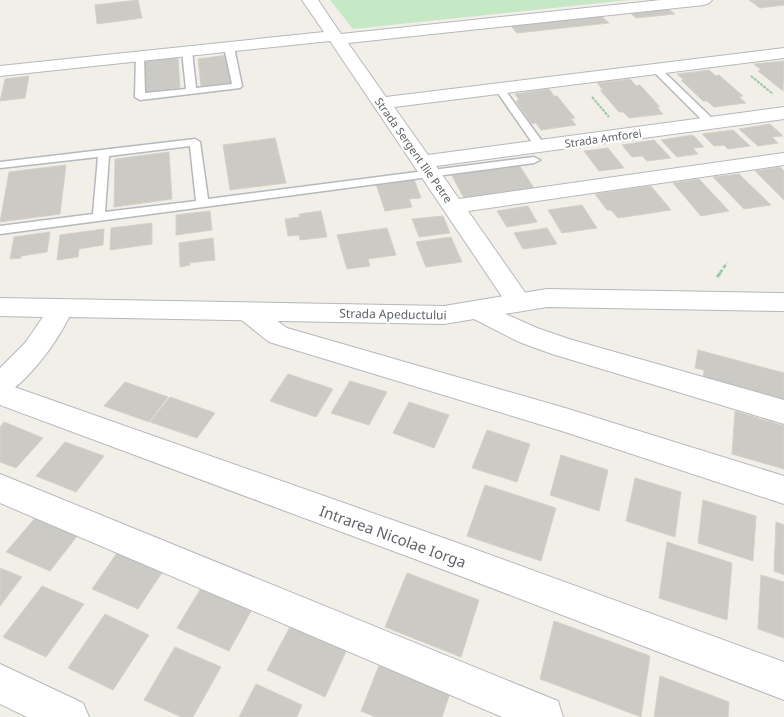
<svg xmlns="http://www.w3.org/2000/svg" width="784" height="717" font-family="'Noto Sans',sans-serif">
<rect width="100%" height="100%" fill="#f1efe8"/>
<path fill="#c5e8c5" d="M330,0h299l-276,29z"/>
<path fill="#cccac5" stroke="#d6d1c6" d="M138,0l4,18 -45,6 -2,-19z
M749,0h35v5l-24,3z
M648,9l2,2 18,-2 7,5 -39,4 -8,-7z
M600,15l9,8 -92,10 -7,-8z
M228,55l5,28 -32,3 -3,-27z
M178,58l2,30 -36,4v-31z
M784,61l-1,30 -25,-20 3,-1 -7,-6z
M709,70l7,6 3,-1 24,21 -4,1 7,6 -32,4 -7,-6h-4l-22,-21h3l-7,-6z
M29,76l-4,22 -25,3 5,-22z
M630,79l6,7 4,-1 20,22h-3l6,7 -34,4 -6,-6h-4l-19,-22h3l-6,-7z
M549,89l5,7h3l18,22 -4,1 5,6 -35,5 -5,-7 -4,1 -16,-23 3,-1 -4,-6z
M770,124l13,12 -11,1 6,6 -20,3 -19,-17z
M733,130l17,16 -22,3 -4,-4 -10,1 -12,-12z
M693,135l11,12 -11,1 5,6 -21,3 -16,-17z
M275,138l11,45 -56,7 -7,-45z
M654,140l17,18 -24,3 -5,-5 -10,1 -10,-12z
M608,148l16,20 -25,3 -15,-20z
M169,152l3,47 -58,8 1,-48z
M66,165l-6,49 -60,8 9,-50z
M519,165l15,23 -70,10 -13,-24z
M780,167l4,4v29l-29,-29z
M739,174l32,31 -27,4 -31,-32z
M414,179l7,19 -12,1 3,8 -27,4 -9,-27z
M699,179l30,32 -28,5 -28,-33z
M651,186l20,24 -53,8 -7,-8h-4l-12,-16z
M582,205l15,23 -35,5 -14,-23z
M528,206l9,16 -30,5 -10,-16z
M210,211l2,19 -36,5v-20z
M321,211l6,26 -27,3 -1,-5 -11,1 -3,-17 15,-2 -1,-3z
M443,216l7,17 -31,4 -7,-18z
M152,223v21l-42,6 1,-22z
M387,228l9,27 -28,4 2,7 -23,3 -10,-34z
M547,228l10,16 -34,5 -9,-16z
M104,229l-1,16 -24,4 -1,8 -21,3 3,-25z
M50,232l-3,20 -26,4v2l-11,1 4,-22z
M451,237l11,25 -36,5 -10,-25z
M213,238l2,22 -26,3 1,2 -10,2 -1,-24z
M698,350l86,23v31l-81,-22 1,-12 -9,-2z
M288,374l45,15 -17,28 -46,-16z
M350,381l37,11 -18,33 -38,-12z
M125,382l43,15 -19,25 -45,-16z
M170,397l45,16 -18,25 -47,-16z
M409,402l40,13 -15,33 -41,-15z
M735,411l49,15v43l-52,-15z
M4,422l39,16 -27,30 -16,-6v-35z
M487,430l43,14 -13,38 -45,-14z
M65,442l39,14 -28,36 -40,-16z
M561,455l47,15 -9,41 -49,-16z
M635,478l46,14 -6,45 -49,-16z
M485,485l71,23 -15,53 -74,-25z
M703,500l53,16 -3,45 -55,-18z
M36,517l42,18 -28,36 -44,-19z
M776,522l8,3v50l-10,-4z
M667,542l65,21 -5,57 -68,-22z
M119,550l46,18 -27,41 -46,-20z
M0,568l22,9 -22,29z
M407,573l72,27 -18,57 -76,-30z
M761,575l23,7v56l-26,-9z
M204,583l51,21 -26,47 -52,-23z
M42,586l42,18 -38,53 -43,-20z
M105,614l44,21 -36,55 -45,-22z
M554,621l96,35 -9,61 -101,-38z
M292,623l56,24 -23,50 -58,-27z
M175,647l46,20 -28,50h-12l-37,-17z
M382,658l70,29 -10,30h-67l-14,-6z
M660,676l69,26 -1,15h-74z
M256,684l46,21 -5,12h-58z"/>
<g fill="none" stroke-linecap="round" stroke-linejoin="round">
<defs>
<path id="service" d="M229,44l5,3 8,39 -2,2 -100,12 -5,-3 1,-43 3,-1 5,3 1,37 41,-4 -4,-38 5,-3 5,3 4,37 36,-4 -8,-37z
M656,66l3,1 56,54 1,2 -1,2h-8l-54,-54v-4z
M500,86l3,1 41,57 1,2 -1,2h-8l-41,-59z
M195,139l5,3 8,57 326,-42 6,3 -6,3 -534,71v-8l93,-12 5,-57 -98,11v-6zM190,146l6,55 -91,11 4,-56z"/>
<path id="minor" d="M302,0h16l23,34 320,-34h51l-3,3 -5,2 -356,38 38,54 398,-49v10l-390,49 34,48 356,-48v12l-348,47 23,33 325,-46v12l-316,46 63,90 -4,6 -9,3 -9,-3 -179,-266 -330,35v-10l324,-34z
M479,302l58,26 32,11 215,61v24l-232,-70 -33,-12 -49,-25 -4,-6 4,-6z
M248,303l9,3 30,22 278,80 219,68v28l-219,-72 -296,-90 -30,-24 -4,-6 4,-6z
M0,382l455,160 329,120v38l-329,-126 -455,-169z
M0,474l558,227 5,16h-61l-502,-214z
M0,664l83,39 6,14h-62l-27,-13z"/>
<path id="tertiary" d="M547,289l237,4v18l-237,-4 -103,17 -375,-7c-11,24 -45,71 -69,79v-28l25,-25 18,-26 -43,-1v-18l444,8z"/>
</defs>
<use href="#service" stroke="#b5b8bc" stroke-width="3"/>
<use href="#minor" stroke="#b5b8bc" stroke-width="2"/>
<use href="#tertiary" stroke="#b5b8bc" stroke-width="2"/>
<path stroke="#9cc7a9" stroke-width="2" stroke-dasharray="3 1" stroke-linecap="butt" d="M751,76l22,18
M592,97l17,20"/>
<path stroke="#9cc7a9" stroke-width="2.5" stroke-dasharray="4 2" stroke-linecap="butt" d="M720,273l7,-10"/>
<path stroke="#9cc7a9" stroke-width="3" stroke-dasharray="5 2.5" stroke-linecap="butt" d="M717,277l4,-5"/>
<use href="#service" fill="#fff" fill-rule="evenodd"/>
<use href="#minor" fill="#fff" fill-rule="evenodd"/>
<use href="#tertiary" fill="#fff" fill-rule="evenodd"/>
</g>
<g text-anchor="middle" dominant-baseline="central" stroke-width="4.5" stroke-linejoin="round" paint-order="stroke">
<g font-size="11" fill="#5f6368" stroke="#fff">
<text transform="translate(603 138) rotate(-8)">Strada Amforei</text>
<text transform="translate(414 150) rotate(55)">Strada Sergent Ilie Petre</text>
</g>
<g font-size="12" fill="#5f6368" stroke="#fff">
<text transform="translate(393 314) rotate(1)">Strada Apeductului</text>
</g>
<g font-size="15" fill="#5f6368" stroke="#fff">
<text transform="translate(393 536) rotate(20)">Intrarea Nicolae Iorga</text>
</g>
</g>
</svg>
